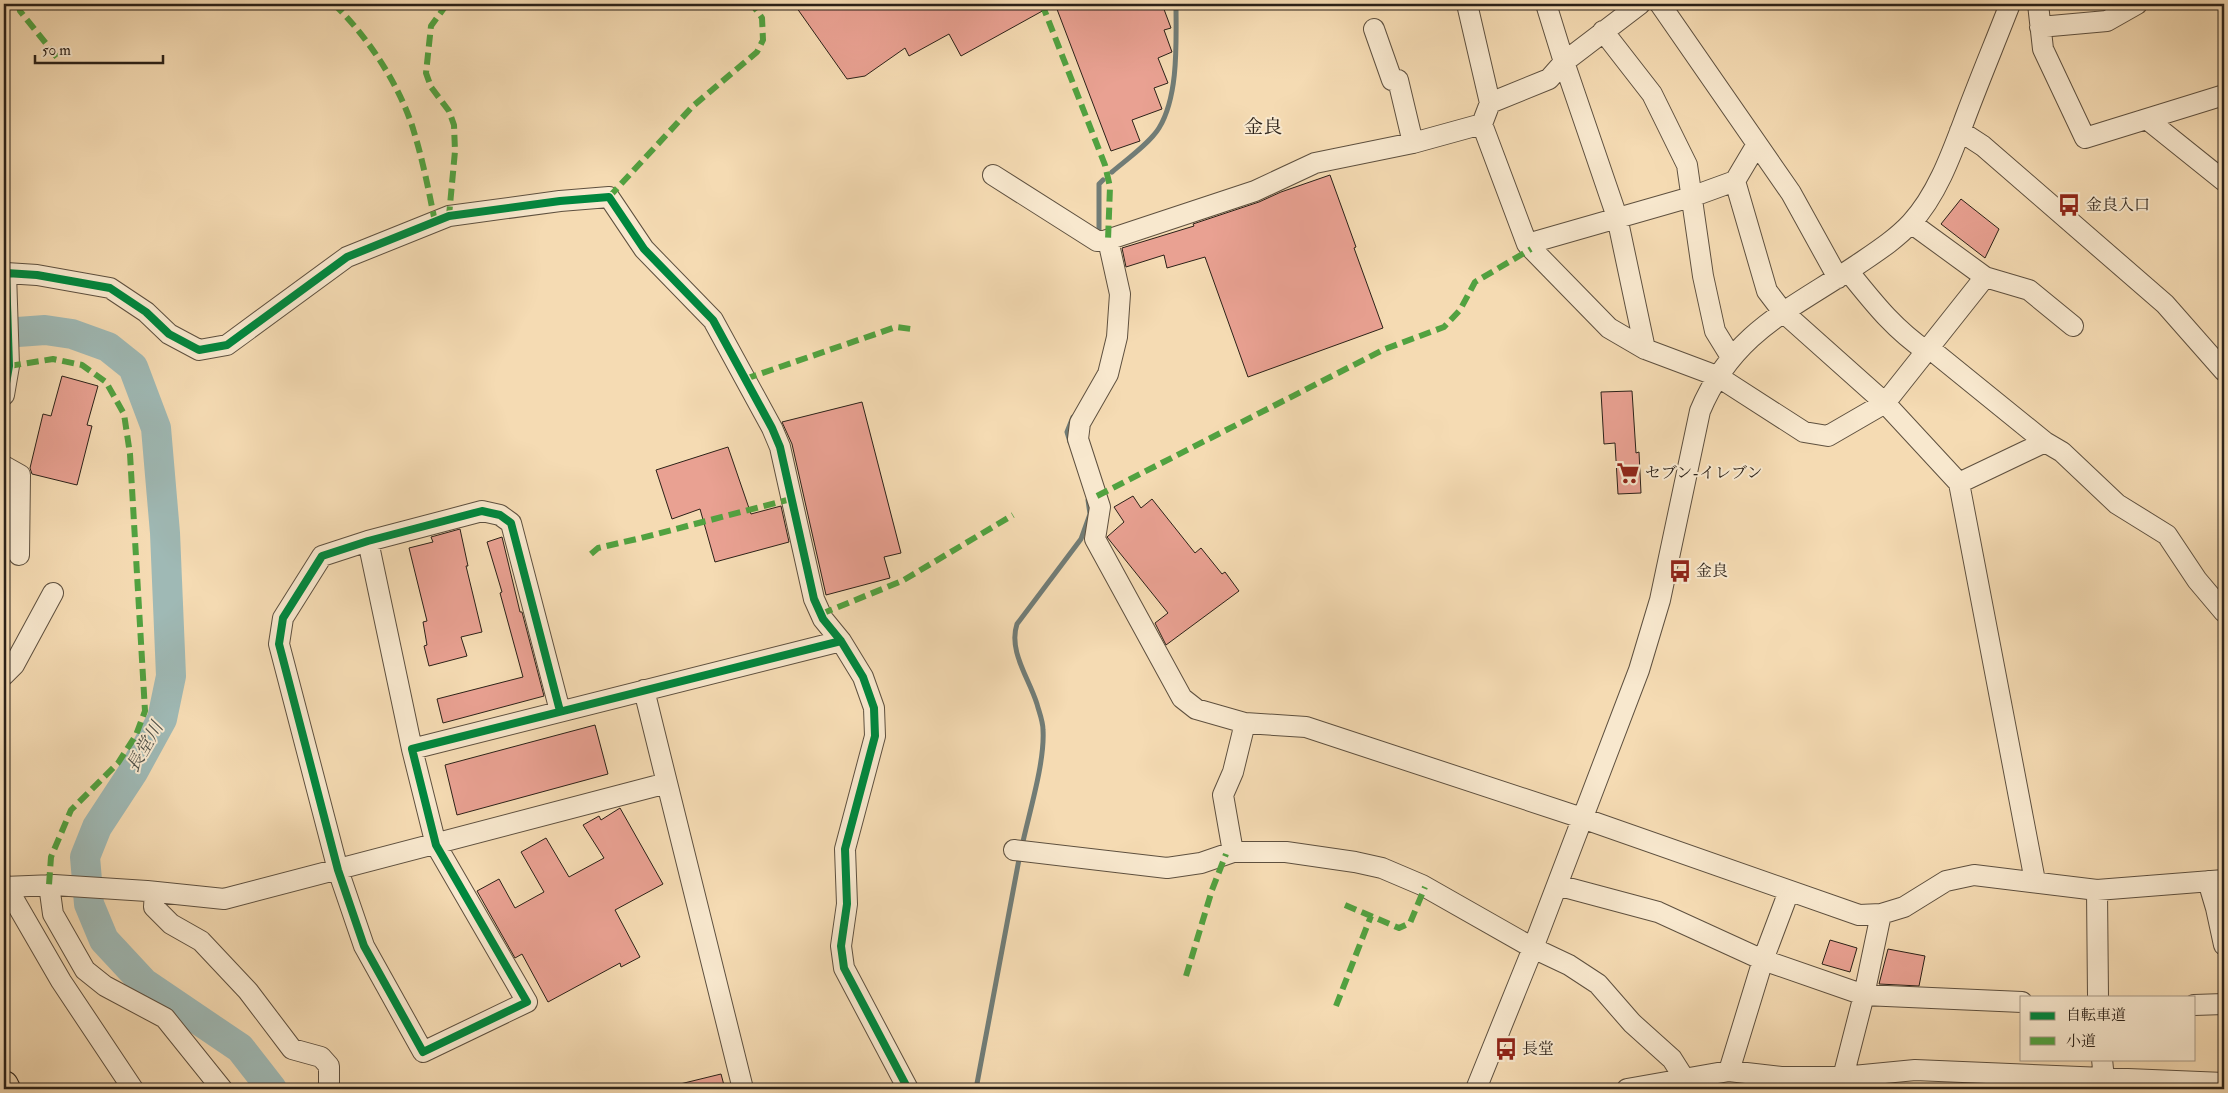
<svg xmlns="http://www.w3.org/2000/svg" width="2228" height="1093" font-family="'IM FELL Double Pica','Noto Serif JP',serif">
<rect width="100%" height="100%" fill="#f5dbb3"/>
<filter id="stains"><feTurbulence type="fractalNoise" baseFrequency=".004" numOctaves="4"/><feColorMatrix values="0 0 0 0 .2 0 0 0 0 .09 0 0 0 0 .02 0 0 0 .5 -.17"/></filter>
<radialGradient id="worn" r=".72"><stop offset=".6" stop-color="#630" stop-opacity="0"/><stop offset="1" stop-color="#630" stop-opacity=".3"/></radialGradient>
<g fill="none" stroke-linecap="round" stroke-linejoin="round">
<path stroke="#717c76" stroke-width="5" d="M1112,172c14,-12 38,-29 47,-44 20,-33 17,-87 17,-124
M1099,236v-52l4,-4
M1070,442l-3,-10 6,-15
M1022,846c7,-33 23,-84 21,-116 0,-9 -4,-18 -6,-26 -8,-26 -29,-53 -20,-80l64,-85 9,-25 -2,-14
M976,1089l44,-235"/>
<path stroke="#9fb9b5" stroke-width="30" d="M4,333l41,-3 27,4 36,13 25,20 23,61 9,105 6,143 -9,43 -29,53 -36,55 -12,30 4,47 15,36 40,43 96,65 32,41"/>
</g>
<path fill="#e9a192" stroke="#2b2118" d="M794,4h261l-94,52 -12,-22 -40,22 -4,-8 -40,28 -18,3z
M1055,4h107l9,24 -7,2 8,22 -14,6 10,25 -14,5 8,21 -30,11 8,21 -29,10z
M1330,175l26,72 -2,1 29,80 -135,49 -43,-120 -38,11 -3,-13 -38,12 -4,-19 72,-22 -1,-2 66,-22 22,-10z
M1961,199l38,30 -14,29 -44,-34z
M62,376l36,10 -11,39 5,1 -15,59 -45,-11 -2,-6 13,-54 8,2z
M1632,391l4,62 3,-1 2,41 -23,1 -3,-51 -11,1 -3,-52z
M862,402l39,151 -17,4 6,21 -64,17 -34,-151 -10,-22z
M728,447l23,67 30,-8 8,36 -74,20 -15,-53 -28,10 -16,-49z
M1133,496l8,12 11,-9 43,54 6,-5 21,26 3,-2 14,19 -73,54 -11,-22 13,-10 -61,-76 17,-15 -10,-15z
M460,529l8,37h-2l16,66 -21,5 6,19 -38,10 -5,-20 3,-1 -4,-23 4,-1 -18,-73 24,-6 -2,-5z
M502,537l18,75h2l22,84 -101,27 -6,-24 86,-22 -23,-84 2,-1 -15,-50z
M595,725l13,49 -151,41 -12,-50z
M620,808l43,76 -48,26 25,47 -19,10 -1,-4 -72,39 -26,-48 -7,4 -38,-67 22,-12 16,29 29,-16 -23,-40 25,-14 23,39 35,-19 -21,-33 16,-9 2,4z
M1830,940l27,8 -7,24 -28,-8z
M1888,949l37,7 -6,30 -40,-2z
M721,1074l4,15h-45v-5z"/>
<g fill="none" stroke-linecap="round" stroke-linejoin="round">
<defs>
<path id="minor" d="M1467,4l23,99 -8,21 45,120 82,84 36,21 72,27 87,56 24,4 57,-33 100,-126
M1546,4l18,58 53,155 28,132
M1660,4l131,189 47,85
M2038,4l5,45 42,89 139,-43
M2040,27l67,-6 30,-17
M1374,29l18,51h6l15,63
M1603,31l49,63 35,71 16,111 12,55 16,26
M1490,103l59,-24 15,-17 76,-58
M2148,120l76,61
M1960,131l23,15 182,158 59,67
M993,175l104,66h7l151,-50 60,-28 98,-20 69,-19
M1735,181l32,110 16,21 102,91 74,80 76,398
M1911,223l74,54 44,13 44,36
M1108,240l12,54 -3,43 -9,37 -28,49 -2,16 22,68 -5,32 87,159 14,11 49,14 -12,49 -10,23 10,57h53l69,10 27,6 40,17 111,63 36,17 29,19 34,39 40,36 12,19
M1527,244l164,-47 44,-16 22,-37
M1848,271c26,32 44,56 78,80
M1929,348l116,94
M4,395l5,-29 -3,-93 31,2 73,13 36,24 23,22 30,16 28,-5 120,-88 102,-41 111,-15 49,-4 35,52 69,71 59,108 8,19 34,152 9,20 18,22 22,36 11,31 1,28 -30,113 2,55 -6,42 3,22 64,121
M4,466l16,9 -1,80
M1959,483l86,-41 17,10 55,52 50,31 30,45 27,32
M368,541l44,208
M4,675l10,-10 39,-72
M560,711l-49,-188 -11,-8 -18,-4 -114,30 -46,15 -39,62 -4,26 59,226 26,76 59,106 104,-50 -91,-157 -24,-96 429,-108
M1245,723l61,4 276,91 277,97 22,-1 23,-7 42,-26 28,-6 123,15 127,-10
M667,783l76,306
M1014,850l153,18 34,-5 32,-11
M2208,881l8,27 8,37
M49,885l4,29 32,56 20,16 60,32 57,71
M1557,885l101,27 105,48 101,35 158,7
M6,886l55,95 72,108
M4,887l50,-2 93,6 77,8 443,-116 -23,-93
M2097,890l1,107
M155,892l-1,15 17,17 30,17 47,50 44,58 29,8 8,9v23
M2194,1005l30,-1
M2102,1059l3,30
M1729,1071l34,-111 26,-69
M1843,1077l21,-82 17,-81
M1476,1089l57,-141 106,-278 21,-70 40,-189c33,-79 90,-101 157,-146 19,-13 38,-25 54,-42 27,-29 42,-73 56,-110 14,-37 29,-73 43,-109
M1627,1089l102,-18 52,6h62l72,-7 309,13"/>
<path id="highway" d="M4,1085l2,4"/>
</defs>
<use href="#minor" stroke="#5e503f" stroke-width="22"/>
<use href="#highway" stroke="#2b2118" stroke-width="30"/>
<use href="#minor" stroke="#f8e8ce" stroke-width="20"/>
<use href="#highway" stroke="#f5dbb3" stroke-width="28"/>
<path stroke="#51a240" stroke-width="6" stroke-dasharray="12 6" stroke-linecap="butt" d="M19,4l1,7 40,50
M334,4c34,33 67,83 80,128 9,29 15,60 21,90
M447,4l-16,22 -5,47 5,14 18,24 5,14 1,26 -6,65
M1042,4l63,161 5,22 -2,53
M609,197l84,-91 64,-54 6,-12 -1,-22 -10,-14
M9,366l44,-7 29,6 24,17 18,32 6,40 15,257 -9,24 -18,28 -47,47 -20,47 -2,28
M745,379l151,-52 15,2
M1097,496l288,-147 59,-22 16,-17 15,-28 56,-33
M591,554l7,-6 43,-10 150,-39
M821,614l81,-33 111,-66
M1345,905l54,23 11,-5 15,-36
M1186,976l26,-86 14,-36
M1336,1006l35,-90"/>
<defs>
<path id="cycleway" d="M4,395l5,-29 -3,-93 31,2 73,13 36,24 23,22 30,16 28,-5 120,-88 102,-41 111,-15 49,-4 35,52 69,71 59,108 8,19 34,152 9,20 18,22 22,36 11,31 1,28 -30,113 2,55 -6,42 3,22 64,121
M560,711l-49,-188 -11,-8 -18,-4 -114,30 -46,15 -39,62 -4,26 59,226 26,76 59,106 104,-50 -91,-157 -24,-96 429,-108"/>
</defs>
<use href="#cycleway" stroke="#f8e8ce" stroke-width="11"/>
<use href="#cycleway" stroke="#00873e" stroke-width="8"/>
</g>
<defs>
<symbol id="bus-bare" viewBox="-9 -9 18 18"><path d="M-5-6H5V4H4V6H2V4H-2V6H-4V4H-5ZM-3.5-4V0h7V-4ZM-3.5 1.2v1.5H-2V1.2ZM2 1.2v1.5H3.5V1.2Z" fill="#8f2418" stroke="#f8e8ce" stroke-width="2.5" paint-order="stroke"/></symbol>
<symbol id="supermarket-bare" viewBox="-9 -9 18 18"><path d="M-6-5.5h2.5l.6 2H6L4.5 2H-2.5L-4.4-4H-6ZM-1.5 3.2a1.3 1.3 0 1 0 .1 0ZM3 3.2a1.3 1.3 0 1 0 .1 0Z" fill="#8f2418" stroke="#f8e8ce" stroke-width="2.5" paint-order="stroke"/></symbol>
</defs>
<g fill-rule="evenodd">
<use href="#bus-bare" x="2053" y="189" width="32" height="32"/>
<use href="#supermarket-bare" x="1612" y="457" width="32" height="32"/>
<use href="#bus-bare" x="1664" y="555" width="32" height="32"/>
<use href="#bus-bare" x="1490" y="1033" width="32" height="32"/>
</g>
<g text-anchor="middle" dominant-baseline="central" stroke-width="4" stroke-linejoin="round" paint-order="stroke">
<g font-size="16" fill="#2b2118" stroke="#f8e8ce" text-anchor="start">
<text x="2086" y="205">金良入口</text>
<text x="1645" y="473">セブン-イレブン</text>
<text x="1696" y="571">金良</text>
<text x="1522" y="1049">長堂</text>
</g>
<g font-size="18" font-style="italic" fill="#4e4f47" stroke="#f8e8ce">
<text transform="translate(145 747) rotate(-60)">長堂川</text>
</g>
<g font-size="19" fill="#2b2118" stroke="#f8e8ce">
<text x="1263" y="127">金良</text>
</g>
</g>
<rect width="2228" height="1093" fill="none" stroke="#f5dbb3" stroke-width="20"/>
<rect x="5" y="5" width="2218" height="1083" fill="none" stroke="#2b2118" stroke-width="2.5"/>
<rect x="10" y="10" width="2208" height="1073" fill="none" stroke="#2b2118"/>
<rect x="2020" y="996" width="175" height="65" fill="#f8e8ce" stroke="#a69885"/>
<rect x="2030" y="1012" width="25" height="8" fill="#00873e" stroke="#a69885"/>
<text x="2066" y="1020" font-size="15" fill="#2b2118">自転車道</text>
<rect x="2030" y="1037" width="25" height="8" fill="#51a240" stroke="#a69885"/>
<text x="2066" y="1046" font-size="15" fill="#2b2118">小道</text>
<path d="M35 55v8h128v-8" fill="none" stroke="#2b2118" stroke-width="2.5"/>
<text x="42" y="55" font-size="15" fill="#2b2118" stroke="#f8e8ce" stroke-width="4" paint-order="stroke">50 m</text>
<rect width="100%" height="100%" filter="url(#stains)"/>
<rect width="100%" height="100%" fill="url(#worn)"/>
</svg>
